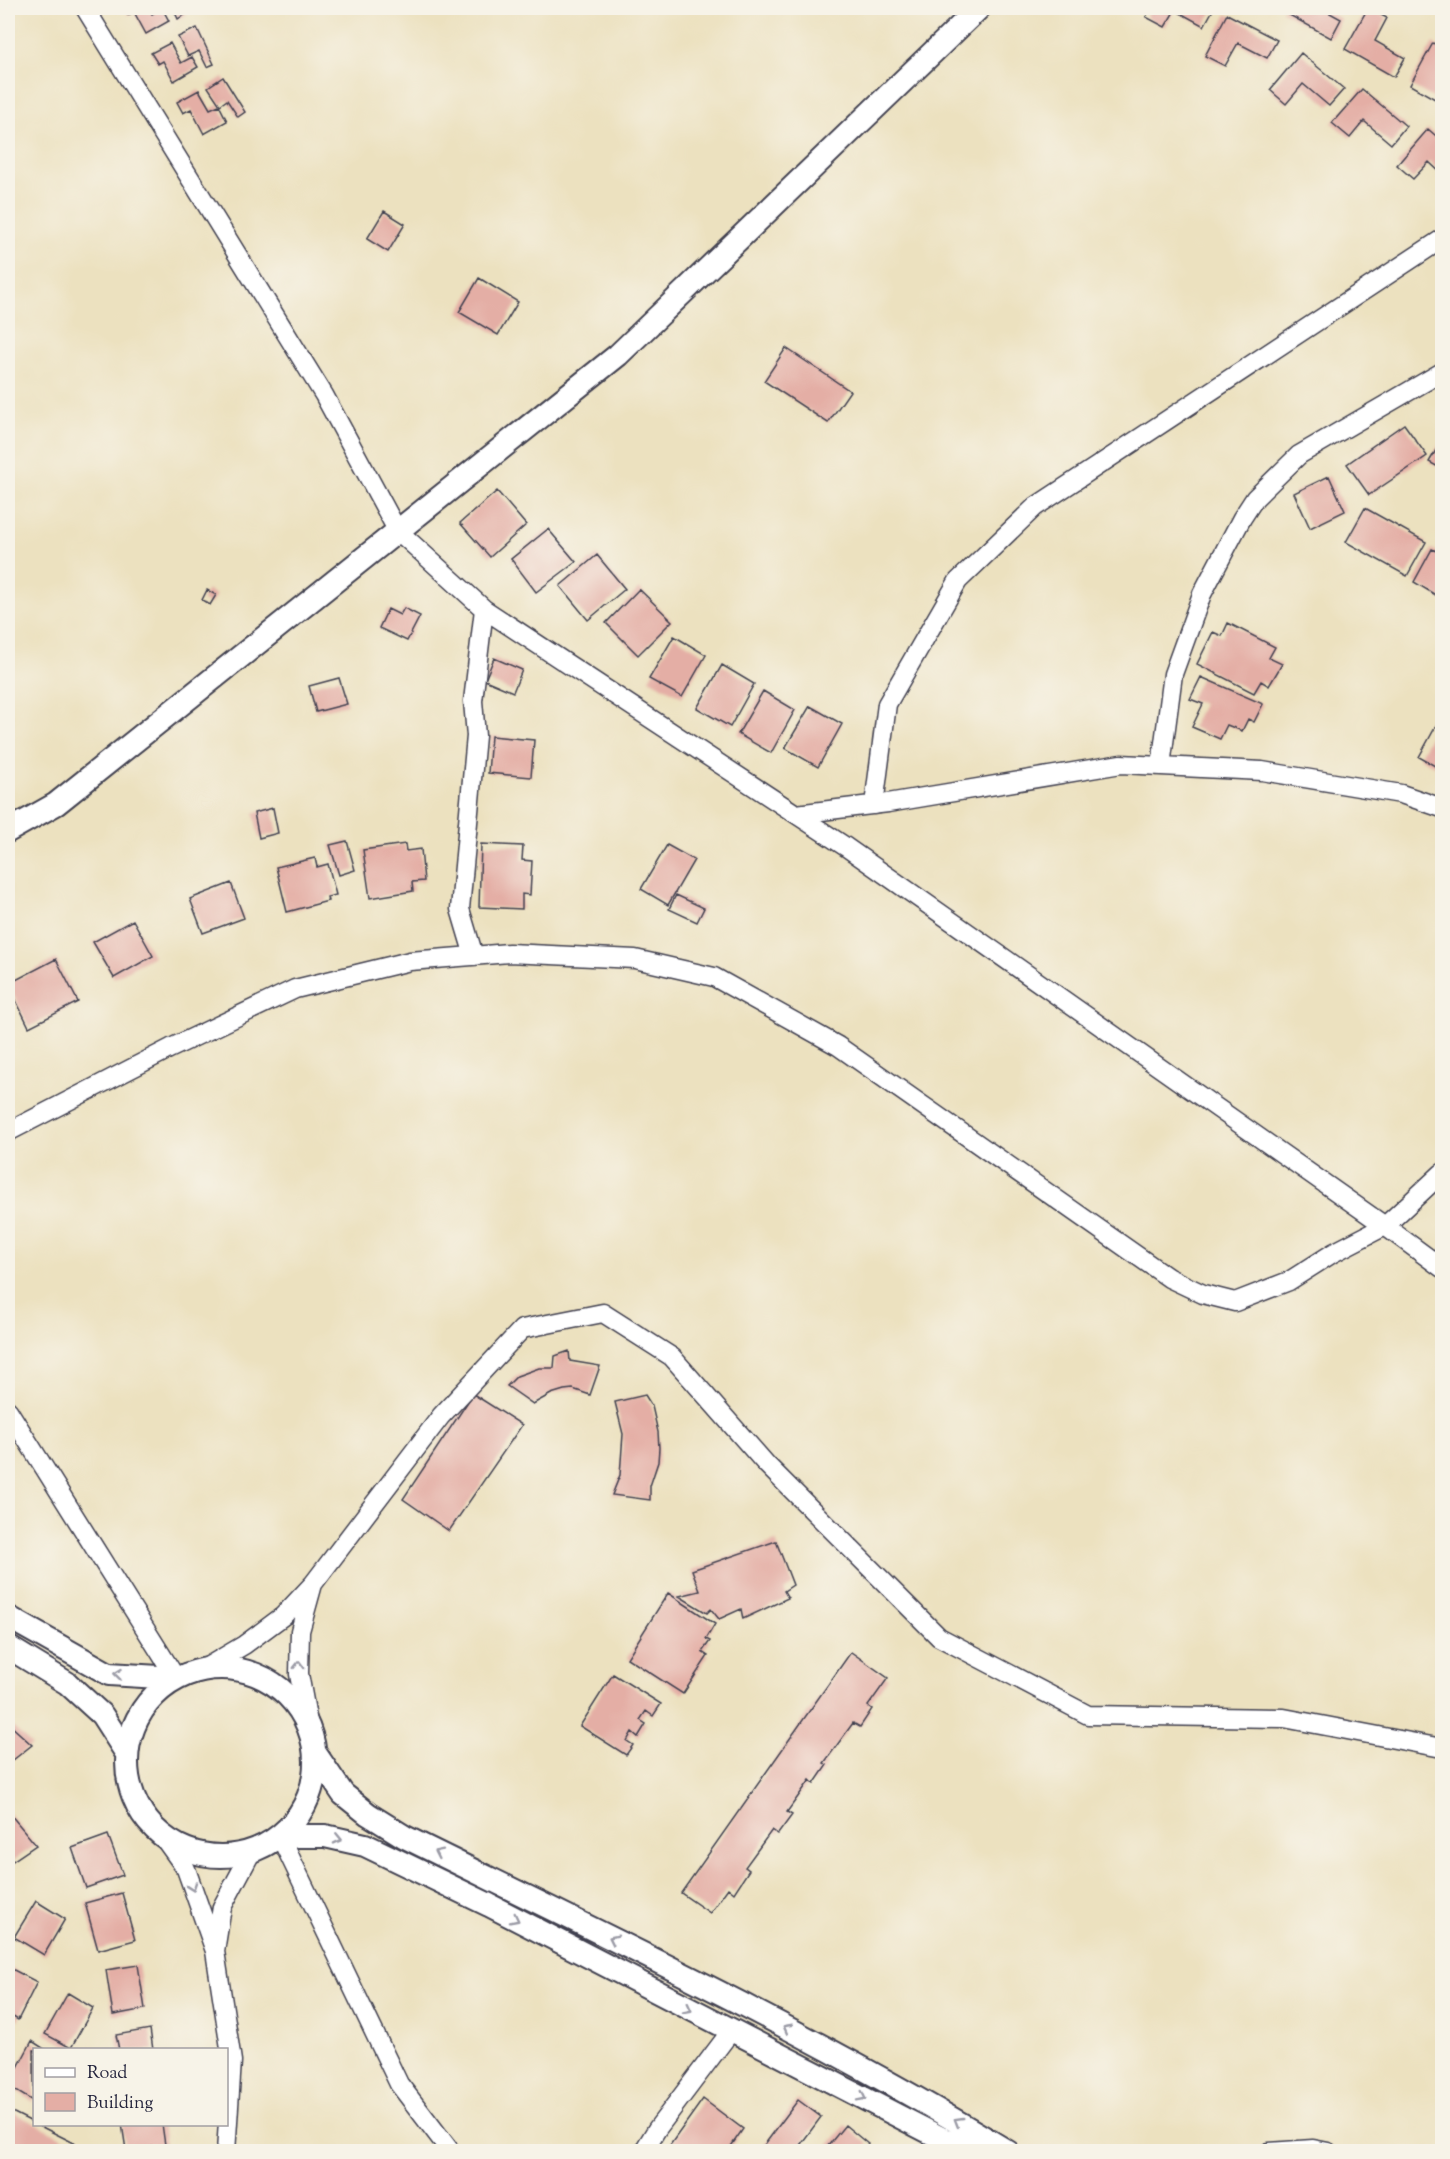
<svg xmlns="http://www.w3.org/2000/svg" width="1450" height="2159" font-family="'Sorts Mill Goudy',serif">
<rect width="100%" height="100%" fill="#f7f3e8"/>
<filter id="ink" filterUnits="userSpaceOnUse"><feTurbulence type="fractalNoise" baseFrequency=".0167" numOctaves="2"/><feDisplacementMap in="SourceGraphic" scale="12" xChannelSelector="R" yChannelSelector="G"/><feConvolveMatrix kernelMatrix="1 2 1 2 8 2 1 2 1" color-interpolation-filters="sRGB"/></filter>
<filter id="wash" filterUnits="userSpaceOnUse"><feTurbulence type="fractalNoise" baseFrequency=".008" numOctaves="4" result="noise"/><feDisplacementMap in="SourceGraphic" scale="24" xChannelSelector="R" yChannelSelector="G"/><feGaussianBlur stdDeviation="1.35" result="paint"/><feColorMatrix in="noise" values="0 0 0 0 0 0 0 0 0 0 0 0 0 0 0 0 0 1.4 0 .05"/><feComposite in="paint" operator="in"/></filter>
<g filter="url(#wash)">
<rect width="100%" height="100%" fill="#ece1bf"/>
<g id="blocks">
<path fill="#e4aea5" d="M124,8h24l4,6 10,-6 7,13 -23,13 -12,-22 -6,3z
M173,8h9l4,6 -8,5z
M1151,8h63l-10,18 -29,-16 -10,17 -19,-10z
M1283,8h38l20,11 -10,19 -49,-27z
M1368,8l19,10 -12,23 30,17 -11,19 -49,-28z
M1227,14l50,26 -10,18 -29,-15 -13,23 -20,-10z
M197,28l17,36 -7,3 -8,-16 -11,5 -10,-19z
M170,43l11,20 11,-6 6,10 -24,14 -11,-20 -5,3 -7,-11z
M1433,43l9,6v24l-2,4 2,1v25l-32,-18z
M1301,53l43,36 -15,17 -26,-22 -17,20 -16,-14z
M223,77l22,35 -7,5 -11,-17 -7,5 -12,-18z
M1362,89l44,37 -15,18 -27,-23 -14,17 -18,-15z
M199,90l11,19 9,-4 8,16 -23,13 -13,-25 -8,4 -6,-11z
M1428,129l14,12v33l-13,-12 -16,17 -16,-14z
M384,211l21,13 -17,28 -21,-13z
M479,278l39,24 -20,33 -39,-23z
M786,348l64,43 -22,32 -64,-42z
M1404,424l23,32 -58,39 -22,-31z
M1442,440v29l-13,-7z
M1329,476l16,35 -35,17 -16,-35z
M497,491l29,34 -36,32 -30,-34z
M1365,508l61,34 -19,34 -61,-34z
M548,529l28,33 -40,30 -25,-33z
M1432,549l10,5v45l-28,-17z
M597,555l28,34 -37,31 -28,-34z
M639,589l33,32 -34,34 -32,-32z
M207,590l9,5 -6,10 -8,-5z
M404,608l16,8 -13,25 -28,-13 9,-19 12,6z
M1228,623l47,24 -6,11 13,6 -13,22 -8,-5 -7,12 -57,-29 16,-32 9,4z
M674,636l32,19 -24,42 -33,-18z
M494,658l28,12 -9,22 -28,-12z
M722,665l32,19 -24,43 -33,-19z
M1201,677l62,27 -9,18 -6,-3 -6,12 -15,-6 -7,14 -28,-12 11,-23 -13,-5z
M339,678l8,26 -31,8 -7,-26z
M763,691l32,19 -24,43 -33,-19z
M810,706l32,18 -24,43 -33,-19z
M1442,715v55l-23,-13z
M491,736l43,4 -3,37 -43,-4z
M273,808l5,25 -19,5 -5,-25z
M347,841l8,29 -16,5 -9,-30z
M405,844l1,7 15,-2 3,32 -12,1 1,9 -43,7 -7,-48z
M481,844l42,2 -1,14 10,1 -2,34 -8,-1v15l-43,-2z
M667,845l27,15 -26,45 -27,-16z
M315,858l2,9 11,-3 8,31 -9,2 1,4 -41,11 -11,-45z
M231,883l13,35 -41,15 -13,-34z
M676,895l28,13 -7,14 -28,-13z
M133,920l20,36 -39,22 -21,-36z
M56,959l22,43 -49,25 -21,-43z
M569,1351l1,10 30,5 -10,29 -17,-6 -9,1 -13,4 -18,10 -26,-18 10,-10 22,-8h15l1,-12z
M473,1394l49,31 -73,106 -46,-32z
M645,1395l7,11 6,26 1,16 -1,14 -8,24v14l-38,-5 8,-20 3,-41 -8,-32z
M776,1541l17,44 -9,6 4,7 -45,21 -2,-10 -22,10 -8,-10 -4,4 -28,-17 21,-5 -8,-21z
M668,1593l47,31 -9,15 4,2 -8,11 6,4 -25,38 -56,-36z
M851,1652l37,26 -20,28 4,3 -12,18 -7,-4 -29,40 3,2 -13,19 -4,-4 -23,32 5,3 -14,19 -6,-4 -27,37 4,3 -15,23 -6,-5 -18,25 -29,-20z
M613,1674l48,30 -8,12 -7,-5 -6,9 6,4 -8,13 -6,-5 -5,9 6,4 -7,10 -46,-29z
M8,1723l24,22 -24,19z
M10,1814l26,31 -28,19v-49z
M108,1835l15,40 -37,13 -14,-40z
M122,1893l13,47 -37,10 -13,-47z
M36,1901l29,18 -21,36 -30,-18z
M138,1965l7,44 -32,6 -7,-45z
M8,1967l29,15 -19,38 -10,-6z
M68,1993l25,15 -22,40 -26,-14z
M150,2029l3,21h-34l-3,-15z
M32,2041l14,9h-12v52l-26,-16z
M703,2099l40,30 -16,23h-62z
M798,2100l23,17 -26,35h-36z
M8,2110l78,39 -1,3h-68l-9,-5z
M122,2124h40l3,21 -39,5z
M845,2125l23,19 -6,8h-39z"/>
</g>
</g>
<g filter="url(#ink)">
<use href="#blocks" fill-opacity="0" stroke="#403f4f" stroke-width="1.5"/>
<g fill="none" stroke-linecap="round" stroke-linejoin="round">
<defs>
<path id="minor" d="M85,8l239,387 73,135 87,79 362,238 539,379 57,-53
M1161,766l12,-92 29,-80 40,-76 13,-20 44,-43 143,-83
M874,805l13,-101 71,-123 77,-74 407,-268
M796,814l92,-11 233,-39 141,7 139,23 41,14
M474,956l-14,-47 16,-173 -3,-35 11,-92
M8,1132l163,-84 124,-59 115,-28 99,-8 126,6 79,18 124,69 331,232 34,16 32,8 54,-21 44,-28 52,-27 57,42
M8,1410l168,268
M313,1584l128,-168 81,-87 81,-16 69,44 94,107 173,173 149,78 196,3 158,30
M205,1668l39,-23 39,-29 30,-32 -13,47 -1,43 9,49
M280,1836l119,248 52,68
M163,1837l23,32 29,82 7,-44 30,-56
M215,1951l17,110 -6,91
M643,2152l14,-23 74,-98
M1269,2152l44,-3 15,3"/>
<path id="tertiary" d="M8,831l48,-27 562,-449 361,-347
M8,1617l101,57 67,4
M8,1647l59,36 35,32 25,39
M127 1762a94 94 0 1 1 188 0a94 94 0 1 1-188 0Z
M315,1753l28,41 25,20 37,23c203,100 409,197 603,315
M280,1836h45l40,9 124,60 479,247"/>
</defs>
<use href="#minor" stroke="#403f4f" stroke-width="21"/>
<use href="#tertiary" stroke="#403f4f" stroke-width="26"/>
<use href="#minor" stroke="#fff" stroke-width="18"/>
<use href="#tertiary" stroke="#fff" stroke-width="22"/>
</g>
<defs><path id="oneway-chevron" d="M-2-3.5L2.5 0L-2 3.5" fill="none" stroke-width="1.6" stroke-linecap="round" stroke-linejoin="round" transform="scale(1.5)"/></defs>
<g stroke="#9c9ca7">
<use href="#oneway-chevron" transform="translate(299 1665) rotate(-89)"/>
<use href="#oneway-chevron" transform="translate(118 1674) rotate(-174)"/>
<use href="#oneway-chevron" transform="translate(338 1839) rotate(13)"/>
<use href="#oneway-chevron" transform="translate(438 1853) rotate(-154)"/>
<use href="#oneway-chevron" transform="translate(192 1887) rotate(71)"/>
<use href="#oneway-chevron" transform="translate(515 1919) rotate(27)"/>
<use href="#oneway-chevron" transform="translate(613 1939) rotate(-154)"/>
<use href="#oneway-chevron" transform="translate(688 2009) rotate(27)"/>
<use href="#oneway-chevron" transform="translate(787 2028) rotate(-152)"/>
<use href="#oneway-chevron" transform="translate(862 2097) rotate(27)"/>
<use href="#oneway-chevron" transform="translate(958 2121) rotate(-149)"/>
</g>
</g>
<rect width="1450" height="2159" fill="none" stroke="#f7f3e8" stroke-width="30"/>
<rect x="33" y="2048" width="195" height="78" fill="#f7f3e8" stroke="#a29fa3" stroke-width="1.5"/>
<rect x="45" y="2068" width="30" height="9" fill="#ffffff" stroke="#a29fa3" stroke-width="1.5"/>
<text x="87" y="2078" font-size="18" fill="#22223b">Road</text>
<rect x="45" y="2093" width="30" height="18" fill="#e4aea5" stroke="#a29fa3" stroke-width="1.5"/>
<text x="87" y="2108" font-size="18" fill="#22223b">Building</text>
</svg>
